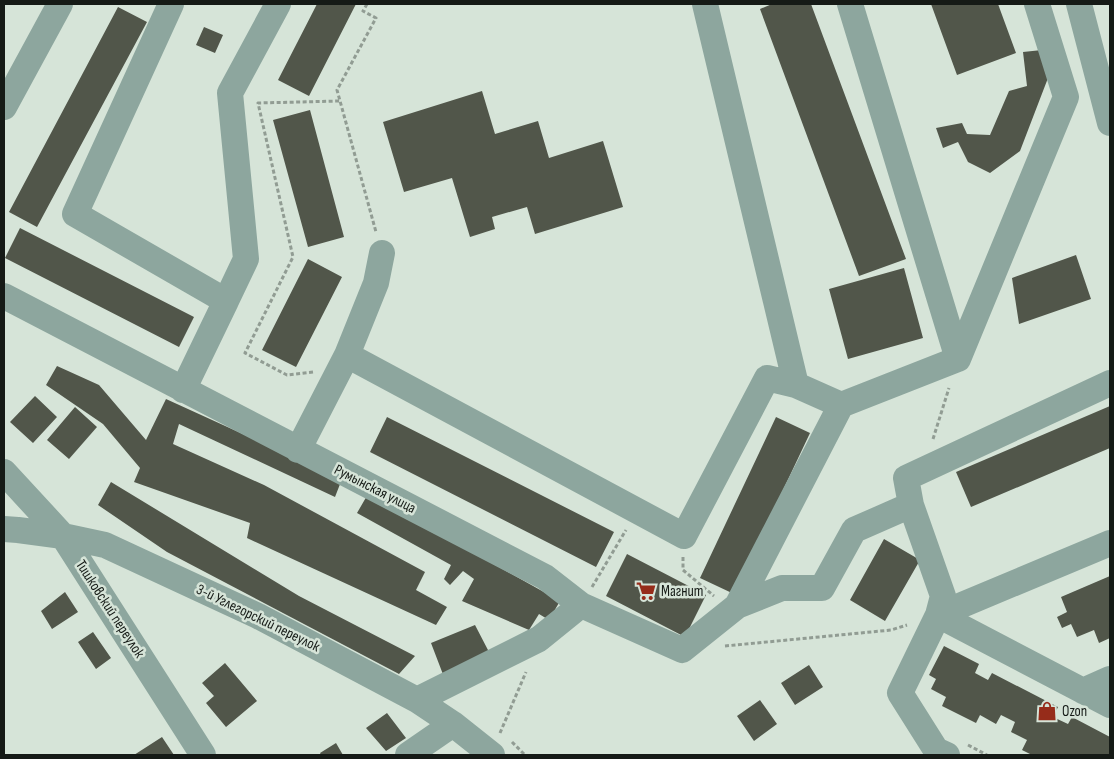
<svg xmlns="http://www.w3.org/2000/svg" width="1114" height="759" font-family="'Sofia Sans Condensed',sans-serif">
<rect width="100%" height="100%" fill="#d6e4d8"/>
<path fill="#51564a" d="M317,4h39l-47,92 -31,-16z
M772,4h39l95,255 -47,17 -99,-267z
M931,4h67l18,49 -59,22z
M118,7l29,15 -110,205 -28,-15z
M204,27l19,8 -8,18 -19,-8z
M1042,50l6,28 -28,73 -30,22 -22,-11 -10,-20 -15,6 -7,-20 26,-5 5,11 23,1 19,-44 18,-5 -4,-34z
M482,91l13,43 43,-13 11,37 54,-17 20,66 -88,27 -8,-27 -35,10 3,12 -25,8 -18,-59 -48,14 -21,-70z
M310,110l34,127 -36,10 -35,-127z
M20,228l174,89 -15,30 -174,-89z
M1076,255l15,44 -72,25 -7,-46z
M308,259l34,18 -46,90 -34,-17z
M904,268l19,70 -75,21 -19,-70z
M57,366l42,19 47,55 20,-41 176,80 -7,18 -156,-73 -6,20 91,41 161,87 -9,18 31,17 -11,18 -189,-87 3,-15 -116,-41 6,-14 -37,-44 -57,-39z
M35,396l22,21 -24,26 -23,-21z
M1110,406v42l-139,59 -15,-35z
M75,407l22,20 -28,32 -22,-19z
M387,417l227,115 -18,35 -226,-115z
M776,417l34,16 -76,161 -34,-16z
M111,482l188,114 116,60 -16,18 -232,-122 -69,-47z
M368,494l192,107 -11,19 -10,-6 -10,16 -67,-29 12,-22 -11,-8 -13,14 -6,-6 7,-14 -94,-52z
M884,539l36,21 -35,61 -35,-21z
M627,554l79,41 -21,42 -79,-41z
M1110,576v62l-11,5 -5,-13 -17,7 -6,-13 -9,4 -5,-11 10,-5 -6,-15z
M65,592l13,20 -26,17 -11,-18z
M475,625l14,27 -45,25 -13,-34z
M93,632l18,26 -15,11 -18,-27z
M944,646l35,18 -4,9 13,7 4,-7 66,34 -5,10 15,7 4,-7 38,20v18h-78l-10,-5 5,-10 -16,-8 4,-10 -14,-7 -5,9 -16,-9 -4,8 -34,-17 4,-9 -15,-8 5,-10 -7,-4z
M225,663l32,38 -31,26 -20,-24 8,-7 -12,-13z
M809,665l14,22 -28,18 -14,-22z
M760,700l17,24 -23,17 -17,-25z
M387,713l19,25 -20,13 -20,-23z
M162,737l12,18h-40z
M336,743l7,12h-22l-1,-2z"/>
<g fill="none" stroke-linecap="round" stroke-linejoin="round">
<path stroke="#919c93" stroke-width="3" stroke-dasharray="4 2.5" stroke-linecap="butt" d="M367,4l-4,7 13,7 -39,72 39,142
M313,372l-26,3 -42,-22 48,-96 -35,-154 82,-2
M933,439l16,-51
M683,557v13l31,26
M592,587l34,-57
M725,646l166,-16 16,-5
M500,733l26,-61
M512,742l13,13
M968,745l19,10"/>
<path stroke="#8da69e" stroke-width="26" d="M171,4l-96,210 151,87 20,-42 -16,-166 48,-89
M705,4l91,381 45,20
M1079,4l31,119
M4,107l56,-103
M4,296l541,281 36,28 101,45 55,-44 45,-18h40l32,-58 57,-25 -5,-27 204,-95
M347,355l337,181 83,-158 29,7
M958,359l108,-262 -29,-93
M183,390l43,-89
M298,450l49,-95 29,-72 6,-30
M4,472l59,64 140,219
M911,505l32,91 -5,19 -38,78 36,57 11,5
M4,529l14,1 45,6 42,9 153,71 159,84 36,24 39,31
M1110,543l-172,72 172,90
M737,606l104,-201 117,-46 -108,-355
M1083,691l27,-12
M417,700l122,-61 42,-34
M408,755l45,-31"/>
</g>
<defs>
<symbol id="supermarket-bare" viewBox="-9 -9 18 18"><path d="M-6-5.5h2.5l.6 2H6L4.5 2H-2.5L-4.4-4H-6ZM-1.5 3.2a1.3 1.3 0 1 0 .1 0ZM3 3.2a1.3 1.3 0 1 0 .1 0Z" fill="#962c1a" stroke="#d6e4d8" stroke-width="2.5" paint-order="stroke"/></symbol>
<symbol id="shop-bare" viewBox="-9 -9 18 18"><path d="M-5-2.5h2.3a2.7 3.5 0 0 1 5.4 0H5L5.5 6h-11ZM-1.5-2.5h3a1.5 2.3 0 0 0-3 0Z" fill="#962c1a" stroke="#d6e4d8" stroke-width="2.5" paint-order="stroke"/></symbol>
</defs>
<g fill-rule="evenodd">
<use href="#supermarket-bare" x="632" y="577" width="28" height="28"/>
<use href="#shop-bare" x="1033" y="697" width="28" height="28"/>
</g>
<g text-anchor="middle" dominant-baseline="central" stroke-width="5" stroke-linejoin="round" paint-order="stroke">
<g font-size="15" fill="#151a16" stroke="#d6e4d8">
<text transform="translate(375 489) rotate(27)">Румынская улица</text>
<text transform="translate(110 609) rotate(57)">Тишковский переулок</text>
<text transform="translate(258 618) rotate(26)">3-й Углегорский переулок</text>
</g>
<g font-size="15" fill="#151a16" stroke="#d6e4d8" text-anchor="start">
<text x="661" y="591">Магнит</text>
<text x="1062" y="711">Ozon</text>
</g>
</g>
<rect width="1114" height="759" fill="none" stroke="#151a16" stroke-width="10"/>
</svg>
